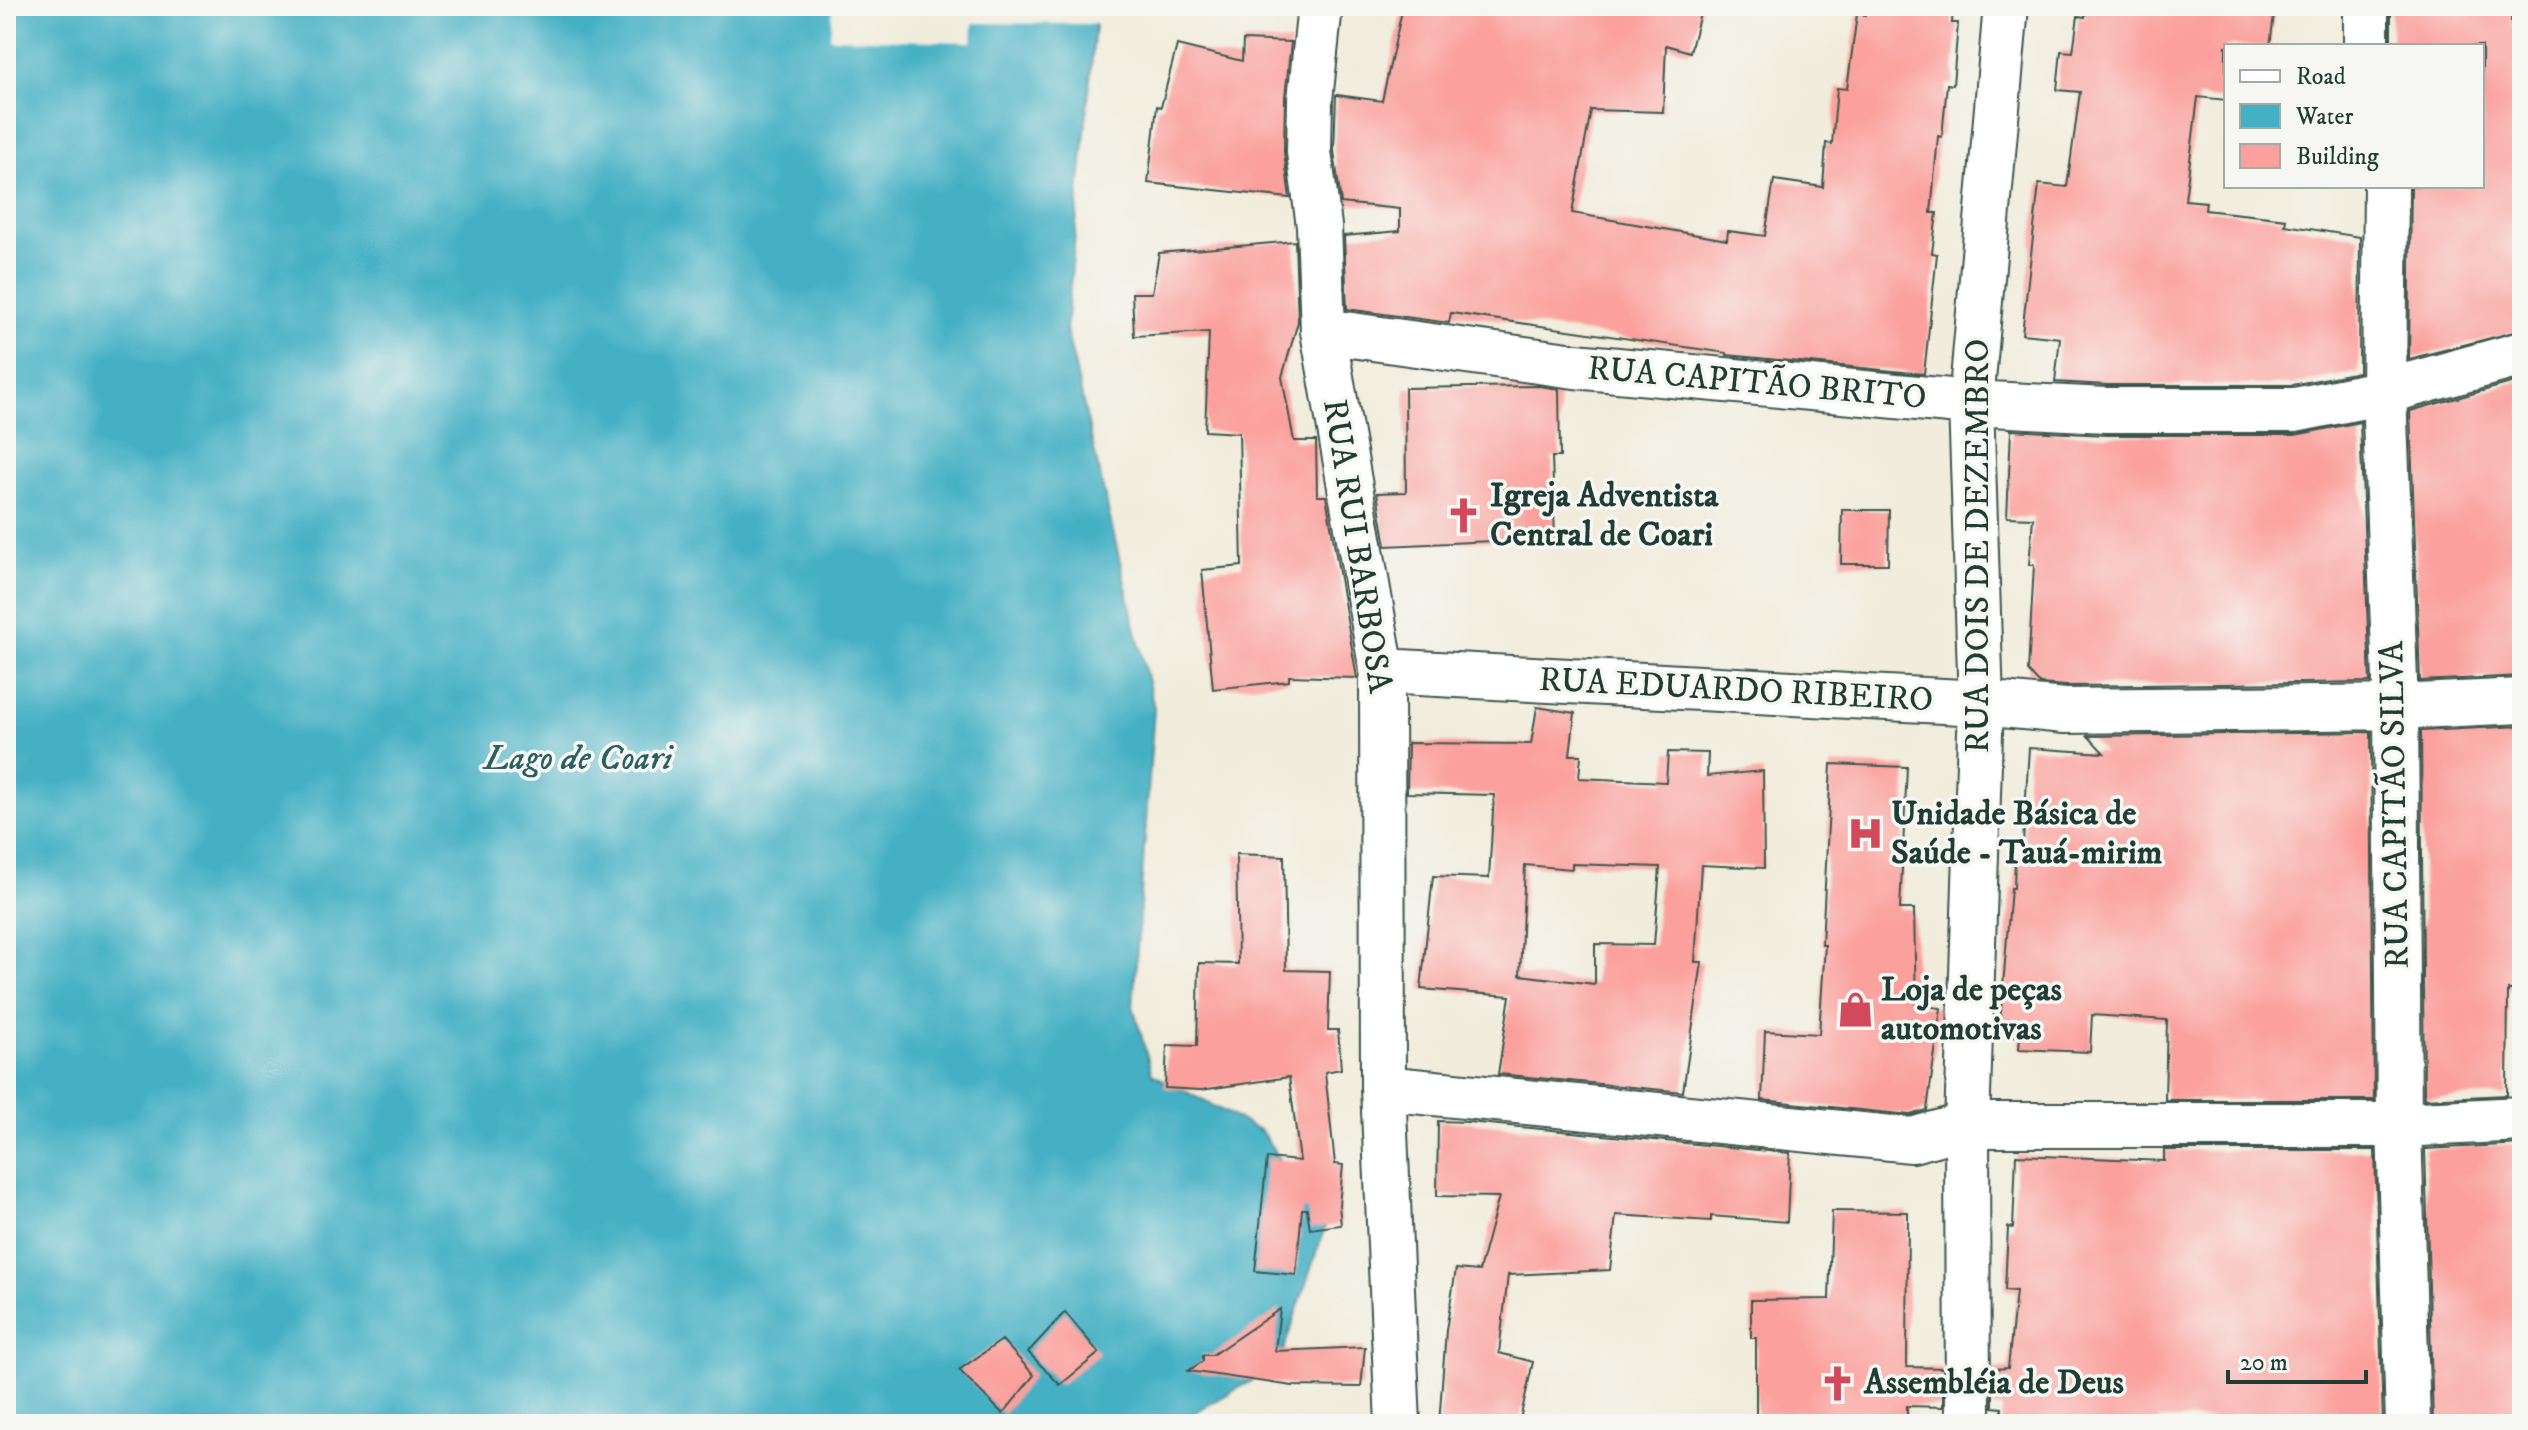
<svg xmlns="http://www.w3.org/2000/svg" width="2528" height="1430" font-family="'IM FELL DW Pica',serif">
<rect width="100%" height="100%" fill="#f6f6f2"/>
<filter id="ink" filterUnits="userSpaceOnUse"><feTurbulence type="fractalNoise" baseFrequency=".0125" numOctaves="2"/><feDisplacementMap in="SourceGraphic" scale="16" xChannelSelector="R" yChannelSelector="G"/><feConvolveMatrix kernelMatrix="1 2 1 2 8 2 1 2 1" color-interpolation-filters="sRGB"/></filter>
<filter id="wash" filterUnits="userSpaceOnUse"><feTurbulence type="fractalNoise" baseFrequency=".006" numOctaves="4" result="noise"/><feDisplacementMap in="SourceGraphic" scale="32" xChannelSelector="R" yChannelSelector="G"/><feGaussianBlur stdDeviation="1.8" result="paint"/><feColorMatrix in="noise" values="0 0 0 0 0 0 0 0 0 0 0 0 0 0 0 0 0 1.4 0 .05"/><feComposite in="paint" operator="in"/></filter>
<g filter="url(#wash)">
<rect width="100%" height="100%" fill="#f1ecdb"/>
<path fill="#45b0c4" stroke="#32767c" stroke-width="2" d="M6,6h1091l-31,323 88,379 -21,298 19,68 109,57 64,96 -47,139 -95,53 -4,5h-1173z"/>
<path fill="#f1ecdb" d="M833,6h146v5l122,1 -1,12 -127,-1 -1,19 -142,-4z"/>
<g id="blocks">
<path fill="#fba09c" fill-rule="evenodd" d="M1403,6h299l-12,46 -24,-7 -3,67 -72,-2 -19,103 155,27 1,-9 37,5 9,-56 49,7 3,-44 6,1 5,-56 10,1 10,-75 8,1 1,-9h87l-1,17h6l-5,62 -6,-1 -5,53 -4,-1 -7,77h6l-5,40 5,1 -13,120 -197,-19v-2l-276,-40 -2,10 -102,-14 -3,-73 56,-5v-22l-59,-6 -7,-52 2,-56 46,6z
M2087,6h188l-5,40h-44v54l-28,-3 -13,103 21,2 -1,8 81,9 -1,6 75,12 -1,135 -67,13h-185l-52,-3 5,-44 -38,-4 17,-150 28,3 13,-95 -23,-2 4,-39 12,1 5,-36 7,1z
M2391,6h120v21l11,-5v308l-113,29 2,-173h71v-140h-91z
M1243,40l48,2 -6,55 -1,55 6,46 -142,-15 9,-77 4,1 16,-62 65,16z
M1295,241l3,81 -16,55 12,64h22l1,55h9l31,182 -68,-2v5l-76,8 -11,-119 40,-4 -3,-133 -34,-2 4,-99 -75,4 -2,-43h20l7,-40z
M2522,380v296l-102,5 -10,-270z
M1539,386l20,3 1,68h-8l3,81 -169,8 -9,-53 29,-1 -1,-104z
M2360,422l10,260 -304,4 -26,-2 -12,-13 6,-106h-5l4,-47 -26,-1 4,-87 95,5h189z
M1842,510h47l-1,54h-47z
M1537,707l38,6 -5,42h11l-2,23 87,4 2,-30 40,1 -1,23 56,-5 1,97 -63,-3 -6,97h7l-19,130 -185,-18 12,-78 -89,-7 12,-113 56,2 5,-83 -87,-2 1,-50 123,1zM1572,864l88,3 -6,78 -59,-1v40l-75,-9 5,-110 47,4z
M2522,726v213h-4v51h-10l-1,105 -83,4 -3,-368z
M2371,732l3,368h-209l2,-80 -75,-5 -2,37 -71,-3 1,-13h-21l12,-148h3l1,-29h7l7,-111 75,5 -16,-17z
M1831,764l76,3 -7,142h14l2,96 25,3 -14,102 -17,5 -148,-15 3,-69 54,3 6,-89h-3z
M1236,854l48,2 2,114 44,1 -2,59h10l3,39 -16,3 10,92 8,1 -4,40 2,20 -31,4 -3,-20h-5l-6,66 -41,-4 12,-113 33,3 -11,-84 -88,13 -36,-2 2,-43 30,1 2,-83 39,1z
M1438,1121l30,1 322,31 -3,69 -76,-6v5l-95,-6 -6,55 -102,5 -9,78 34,9 -14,62h-80l7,-94 10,-61 23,2 20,-74 -62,-1z
M2522,1144v280h-89l-8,-275z
M2164,1150h211l8,274h-141v-5l-83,1 -1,4h-157l1,-16 -9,-1v-38l15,-1 8,-77 -11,-1 3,-63 5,1 3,-73 148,6z
M1832,1211l76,1 -1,155 36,1v39l-36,-1v18h-151v-86h-5v-38l78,-1z
M1280,1309l-5,42 90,-4 -4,40 -68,-1 -105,-15 15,-10v-6h9z
M1065,1312l34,41 -39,32 -32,-33z
M1002,1340l32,35 -31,39 -44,-44z"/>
</g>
</g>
<g filter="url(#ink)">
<use href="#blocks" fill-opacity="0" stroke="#3e574d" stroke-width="2"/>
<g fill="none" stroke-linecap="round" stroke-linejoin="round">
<defs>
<path id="minor" d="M1320,6l-10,94 -1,52 10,74 4,105 59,340 1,417 15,336
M2366,6v40
M2386,186l-2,206 12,315 3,418 9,299
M1323,331l252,35 396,37 135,7h189l89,-18 138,-38
M1382,671l599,32 84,8 331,-4 126,-6
M1383,1088l529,52 55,-15h432l123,-6
M1968,1424l-1,-299 14,-422 -10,-300 35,-397"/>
</defs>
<use href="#minor" stroke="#3e574d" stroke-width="48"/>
<use href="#minor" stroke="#fff" stroke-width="44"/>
</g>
</g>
<defs>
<symbol id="church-bare" viewBox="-9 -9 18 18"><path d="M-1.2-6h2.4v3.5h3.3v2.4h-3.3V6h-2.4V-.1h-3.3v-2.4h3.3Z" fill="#d1495b" stroke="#f6f6f2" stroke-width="2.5" paint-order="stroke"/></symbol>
<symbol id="hospital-bare" viewBox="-9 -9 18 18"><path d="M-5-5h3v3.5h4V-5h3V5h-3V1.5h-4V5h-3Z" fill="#d1495b" stroke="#f6f6f2" stroke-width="2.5" paint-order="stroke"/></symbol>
<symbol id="shop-bare" viewBox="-9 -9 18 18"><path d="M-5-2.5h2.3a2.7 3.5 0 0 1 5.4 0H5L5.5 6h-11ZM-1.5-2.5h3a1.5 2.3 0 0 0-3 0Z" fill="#d1495b" stroke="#f6f6f2" stroke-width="2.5" paint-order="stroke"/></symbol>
</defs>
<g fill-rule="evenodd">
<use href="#church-bare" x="1438" y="490" width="51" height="51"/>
<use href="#hospital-bare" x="1840" y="808" width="51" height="51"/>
<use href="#shop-bare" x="1830" y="984" width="51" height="51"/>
<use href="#church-bare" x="1812" y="1358" width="51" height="51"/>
</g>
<g text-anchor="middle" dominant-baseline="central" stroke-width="7" stroke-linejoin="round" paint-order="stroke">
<g font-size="34" fill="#1f3d34" stroke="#f6f6f2">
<text transform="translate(1757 383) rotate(5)">RUA CAPITÃO BRITO</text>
<text transform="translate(1357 546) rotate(81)">RUA RUI BARBOSA</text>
<text transform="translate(1978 546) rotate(-90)">RUA DOIS DE DEZEMBRO</text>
<text transform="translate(1736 690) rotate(3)">RUA EDUARDO RIBEIRO</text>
<text transform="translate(2395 805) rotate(-91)">RUA CAPITÃO SILVA</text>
</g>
<g font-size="34" font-weight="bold" fill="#1f3d34" stroke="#f6f6f2" text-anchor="start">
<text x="1490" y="496">Igreja Adventista<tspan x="1490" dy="39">Central de Coari</tspan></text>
<text x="1891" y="814">Unidade Básica de<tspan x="1891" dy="39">Saúde - Tauá-mirim</tspan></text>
<text x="1881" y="990">Loja de peças<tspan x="1881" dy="39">automotivas</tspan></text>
<text x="1864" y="1383">Assembléia de Deus</text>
</g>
<g font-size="36" font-style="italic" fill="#2a605f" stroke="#f6f6f2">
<text x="578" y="758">Lago de Coari</text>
</g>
</g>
<rect width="2528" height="1430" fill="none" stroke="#f6f6f2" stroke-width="32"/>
<rect x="2224" y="44" width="260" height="144" fill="#f6f6f2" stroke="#a0aca6" stroke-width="2"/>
<rect x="2240" y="70" width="40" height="12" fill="#ffffff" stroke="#a0aca6" stroke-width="2"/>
<text x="2296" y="84" font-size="24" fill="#1f3d34">Road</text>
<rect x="2240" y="104" width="40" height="24" fill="#45b0c4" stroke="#a0aca6" stroke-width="2"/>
<text x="2296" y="124" font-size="24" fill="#1f3d34">Water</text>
<rect x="2240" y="144" width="40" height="24" fill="#fba09c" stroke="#a0aca6" stroke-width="2"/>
<text x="2296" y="164" font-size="24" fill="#1f3d34">Building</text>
<path d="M2228 1370v12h138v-12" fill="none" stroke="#1f3d34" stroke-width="4"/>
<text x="2240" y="1370" font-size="24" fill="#1f3d34" stroke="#f6f6f2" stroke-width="6" paint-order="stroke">20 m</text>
</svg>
